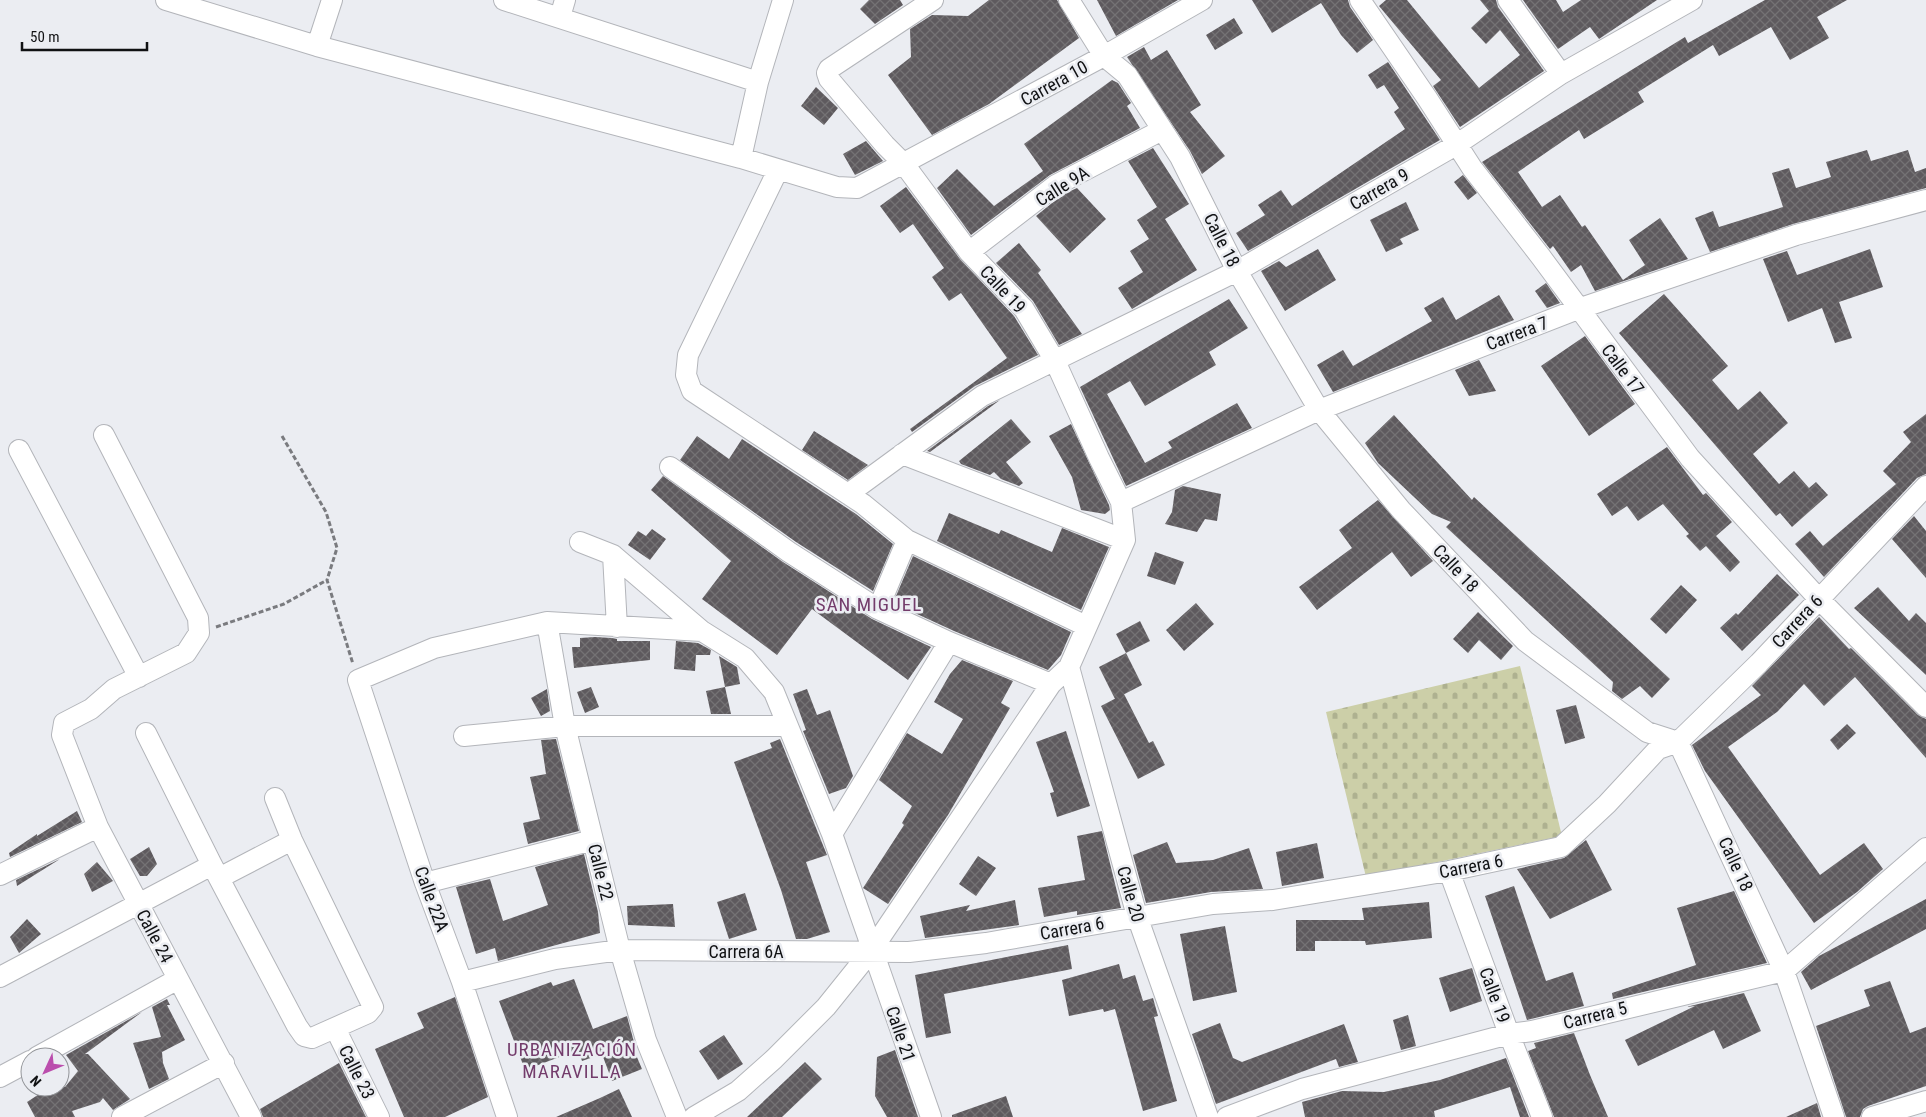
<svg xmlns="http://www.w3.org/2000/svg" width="1926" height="1117" font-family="'Roboto Condensed',sans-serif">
<defs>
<pattern id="cemetery-stones" width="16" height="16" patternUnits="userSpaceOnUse" patternTransform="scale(1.25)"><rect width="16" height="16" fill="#cccfa8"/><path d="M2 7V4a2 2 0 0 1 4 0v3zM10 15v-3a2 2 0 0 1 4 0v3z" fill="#aeb190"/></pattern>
<pattern id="building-cross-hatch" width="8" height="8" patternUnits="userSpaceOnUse" patternTransform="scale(1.25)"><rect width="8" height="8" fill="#5e5a5e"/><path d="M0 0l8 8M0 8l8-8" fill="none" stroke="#747274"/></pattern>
</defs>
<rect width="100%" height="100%" fill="#ebedf2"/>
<path fill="url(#cemetery-stones)" d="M1520,666l42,170 -196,41 -40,-165z"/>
<path fill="url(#building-cross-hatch)" d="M869,0h31l3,5 -28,19 -15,-15z
M989,0h68l22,38 -90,66 -57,31 -44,-60 23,-18 -1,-28 22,-14 36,1z
M1097,0h81l-62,36z
M1252,0h96l2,7 23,33 -16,13 -16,-18 -20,-32 -49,30z
M1386,0h21l72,88 41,-33 -20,-25 -14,14 -15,-16 18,-17 -9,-11h16l2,7 46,64 -84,56 -27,-41 8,-6 -62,-74z
M1523,0h33l7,12 18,-12h76l-58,39 -9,-12 -32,22z
M1765,0h82l-30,17 12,21 -39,22 -19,-33 -52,29 -6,-11 -75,47 6,10 -60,37 -5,-9 -61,42 24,35 18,-12 22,32 3,-2 38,55 22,-15 -16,-25 31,-22 28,41 -93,32 -14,-26 -10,7 -18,-26 -3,3 -68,-87 203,-125 3,6z
M1234,18l9,15 -28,17 -9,-15z
M1144,47l7,13 16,-10 34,55 -11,7 35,44 -23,18 -12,-23 -63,-94z
M1388,62l52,78 -192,111 -12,-18 29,-18 -7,-10 23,-15 11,16 113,-77 -11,-17 5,-4 -15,-23 -7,4 -9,-14z
M1112,80l6,3 13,20 -4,3 13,22 -90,47 -79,60 -34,-47 20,-19 37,37 49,-35 -19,-27z
M816,87l22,21 -14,17 -23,-19z
M866,141l17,20 -28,14 -12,-21z
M1153,148l36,56 -24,15 32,51 -65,39 -14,-21 25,-16 -13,-21 19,-12 -12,-19 20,-13 -29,-46z
M1867,150l4,11 37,-11 7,22 11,-4v20l-133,36 -83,28 -15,-34 18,-7 6,16 64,-20 -11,-34 17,-5 7,20 35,-11 -5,-15z
M1463,175l14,18 -9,7 -14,-18z
M906,187l54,72 54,57 24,39 -63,31 -63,46 -2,-3 97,-71 -46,-65 -12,8 -17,-24 12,-9 -31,-44 -13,9 -20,-27z
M1077,188l29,31 -36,34 -34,-37 26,-21z
M1406,202l13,28 -19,9 3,5 -17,8 -16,-32z
M1019,243l22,27 -3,3 44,61 -23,11 -26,-44 -37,-38z
M1318,249l18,31 -51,31 -24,-40 18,-10 7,6z
M1870,249l13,38 -44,15 13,36 -17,5 -13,-35 -34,14 -25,-63 24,-8 10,24z
M1546,283l14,20 -13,5 -12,-17z
M1664,294l64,72 -16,14 26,30 22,-19 28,32 -35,31 26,30 15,-13 15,17 7,-6 12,13 -36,32 -12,-14 -4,3 -157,-183z
M1499,295l15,25 -181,72 -16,-27 26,-15 10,16 79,-45 -8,-13 19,-11 13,23z
M1229,299l19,29 -39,24 7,13 -71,41 -15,-25 -23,13 38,69 27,-15 -4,-6 69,-39 15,25 -126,58 -46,-99z
M1585,336l50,68 -46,32 -48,-70z
M1479,360l17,31 -27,5 -14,-26z
M1000,400l-70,52 -3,-1 61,-45z
M1926,414v60l-9,4 -93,99 -29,-33 15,-13 13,15 73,-62 -13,-13 28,-29 -8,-10z
M1394,415l78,85 2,-3 196,182 -18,19 -12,-12 -18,13 -10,-8 1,-9 -167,-155 5,-5 -19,-8 -54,-51 -13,-20z
M1011,419l20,23 -25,20 17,21 -4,3 -18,-7 -7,-7 -4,3 -29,-11 -2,-3z
M1071,424l38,81 1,5 -5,4 -24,-4 -9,-33 -23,-41z
M814,431l54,34 -20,15 -46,-30z
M697,436l32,23 13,-20 114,75 37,30 -20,47 -77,-49 -116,-82z
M1667,447l36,48 3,-2 26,29 -16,14 24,26 -10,10 -24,-26 -6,5 -14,-15 3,-2 -26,-30 -25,17 -11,-15 -15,10 -15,-22z
M663,476l120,86 89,57 59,28 -23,33 -96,-71 -35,46 -75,-56 29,-38 -80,-71z
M1183,486l38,8 -4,27 -12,-2 -8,13 -32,-8 7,-12 3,-22z
M1378,500l55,61 -22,16 -19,-25 -75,58 -18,-23 53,-39 -13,-18z
M949,513l50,21 2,-4 51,22 10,-24 47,19 -28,63 -144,-69z
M1914,516l12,15v47l-34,-39z
M652,529l14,10 -16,21 -22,-15 10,-14 8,5z
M1155,552l29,10 -9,23 -28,-9z
M913,556l158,76 -10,23 -13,15 -94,-39 -61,-28z
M1777,574l22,21 -57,56 -22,-23 16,-15 2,2z
M1681,585l16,15 -31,34 -16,-15z
M1878,587l31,34 7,-8 10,10v52l-72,-67z
M1196,603l18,21 -30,27 -18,-21z
M1478,612l35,34 -12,14 -22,-20 -11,13 -15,-14z
M1819,617l30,32 2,-1 67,67 8,4v39l-71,-81 -31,29 -20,-22 -27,28 -49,35 92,128 44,-32 19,26 -26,23 -43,31 -109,-152 -13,-26 69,-50 -9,-9z
M1140,621l10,20 -24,12 -10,-19z
M595,637l17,1 5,1v2h33v19l-76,8 -2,-21h8v-9z
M676,641l22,2 13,7 -1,5h-14l-1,16 -21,-2z
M1126,653l16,32 -27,14 -16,-32z
M719,656l18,11 3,17 -15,3 6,27h-20l-5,-23 19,-4z
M962,660l51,21 -12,22 9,5 -62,107 -60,89 -25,-16 41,-63 -2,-2 10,-17 -33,-26 28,-47 35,21 21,-35 -29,-17 16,-28z
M591,687l8,20 -14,6 -8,-21z
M547,689l3,22 -9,5 -10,-18z
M807,689l10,26 13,-5 23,66 -7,12 -17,6 -26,-63 3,-1 -13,-36z
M1124,694l25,49 4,-2 12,24 -27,14 -37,-73z
M1576,705l9,33 -20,6 -9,-34z
M1847,724l9,9 -18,17 -8,-10z
M1066,731l24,75 -33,11 -7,-24 4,-1 -18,-50z
M556,739l23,92 -51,13 -5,-21 17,-4 -10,-42 16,-3 -5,-34z
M780,739l47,116 -21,7 24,70 -23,7h-11l-15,-49 -47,-128 38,-14 -2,-5z
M77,811l5,11 -72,35 -1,-4 28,-19v2z
M1102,831l19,77 -44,7v-4l-33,6 -6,-29 47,-8 -8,-44z
M1586,840l26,50 -62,29 -33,-50 47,-11z
M1167,842l9,21 37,-3 36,-12 14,41 -52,3 -65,11 -13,-48z
M1317,843l7,35 -42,8 -6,-34z
M149,847l8,17 -10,12h-7l-10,-17z
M584,854l14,58 2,21 -102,28 -3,-13 -19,6 -20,-67 34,-8 13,42 45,-16 -13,-38z
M978,856l18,12 -20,28 -17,-12z
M60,859l-43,27 -1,-6z
M97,862l16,19 -21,11 -8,-18z
M1514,886l32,95 27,-9 11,34 -57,14 -42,-124z
M1734,891l33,72 -154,36 -1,-6 84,-28 -19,-57z
M745,893l12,37 -28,9 -12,-37z
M1926,899v30l-115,61 -10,-18 18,-16z
M1015,900l4,25 -94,13 -5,-22 50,-11 -4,6z
M1429,902l3,36 -66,7 -1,-4h-50v10h-19v-31h68l-2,-12z
M673,904l2,23 -47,-2 -1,-19z
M27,919l14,15 -22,19 -9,-16z
M1225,926l12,66 -44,9 -13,-67z
M1068,945l4,24 -128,25 7,39 -25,5 -11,-63z
M1119,964l4,15 12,-4 8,26 10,-3 5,18 -4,1 23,84 -34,10 -28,-102 -11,3 -1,-3 -34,7 -7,-36z
M1472,968l10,33 -32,11 -11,-34z
M574,979l19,50 34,-13 7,26 -3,1 11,26 -30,12 -10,-27 -20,7 -4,-11 -53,20 -26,-69 52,-19 2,4z
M1890,981l20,52 16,-6v59l-58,20 -5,3 -3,8h-14l-30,-91 54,-20 -6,-16z
M1744,993l17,38 -38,18 -9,-19 -76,36 -13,-26 70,-34 -9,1z
M455,997l33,100 -43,20h-41l-29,-68 49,-21 -7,-15z
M167,999l3,6h-3l18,35 -23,12 1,11 6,16 -20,10 -16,-46 28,-6 -9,-30z
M142,1012l-57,42h3l42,45 -17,11 -10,-12 -3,4 -28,9 3,6h-40l-8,-15 23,-15h15l13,-16 -12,-16z
M1408,1015l8,31 -15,4 -8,-30z
M1220,1023l13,35 9,4 102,-38 14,38 -19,5 -3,-8 -120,45 -24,-70z
M1574,1033l16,42 18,42h-54l-26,-66 8,-3 -2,-5z
M724,1035l19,29 -25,16 -19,-29z
M895,1050l23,67h-31l-12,-21 2,-39z
M1506,1058l23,59h-9l-10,-30 -76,24 1,6h-130l-3,-15 40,-11 42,1 56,-12z
M805,1062l17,17 -40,38h-35z
M339,1063l27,54h-103l-3,-8z
M619,1089l13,28h-76l44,-19z
M1006,1096l7,21h-61v-2z
M1817,1103l4,14h-35z"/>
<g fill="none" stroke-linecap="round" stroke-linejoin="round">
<defs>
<path id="street" d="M166,0l151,46 424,112 96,29 20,1 247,-132 98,-56
M504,0l254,82
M1069,0l35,56 23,19 53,82 57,114 82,139 82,100 124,131 122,91 31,10 106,229 50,146
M1360,0l67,98 45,70 69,89 149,201 128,140 108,109
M1508,0l53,74
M560,17l5,-17
M317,46l15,-46
M741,158l17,-76 25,-82
M778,170l-90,185 -2,20 6,16 171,113 44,36 179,86
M969,252l87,-67 106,-55
M104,435l94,183 1,15 -13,20 -72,36 -23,20 -27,14 -2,12 36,92 153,290
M19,450l120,227
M902,454l223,86
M670,467l119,85 89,57 71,33 102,42
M848,494l134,-98 255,-125 219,-126 105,-71 131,-74
M1121,502l198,-92 259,-101 218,-74 130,-35
M580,542l33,13 89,76 43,27 29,34 58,142 99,283
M613,555l4,72
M878,609l29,-69
M547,622l18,104 55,224 26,90 31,77
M1069,667l68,249 71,201
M146,733l66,132 85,161 7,10 8,2 56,-25 5,-6 -81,-167 -17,-42
M464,736l101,-10h222
M832,834l117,-192
M1449,871l60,163 33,83
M0,875l98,-48
M219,878l73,-38
M425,883l168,-43
M0,977l212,-112
M462,982l93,-23 65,-9 289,2 77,-9 227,-39 60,-4 176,-29 112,-24 46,-43 51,-55 20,-7 81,-79 167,-177
M335,1028l44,89
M37,1057l141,-78
M0,1077l30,-16
M122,1117l102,-54
M507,1117l-45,-135 -37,-99 -67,-203 76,-32 113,-26 155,9
M694,1117l44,-26 36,-32 52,-52 45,-56 180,-267 18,-17 56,-127 -4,-38 -22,-44 -44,-97 -31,-52 -55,-57 -65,-88 -19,-19 -56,-66 -2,-6 2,-4 104,-69
M1227,1117l75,-28 207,-55 23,-3 252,-60 142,-123
M1872,1117l54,-16"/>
</defs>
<use href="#street" stroke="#b3b5ba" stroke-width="22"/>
<path stroke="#7a7b7f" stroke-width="3" stroke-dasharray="5 2.5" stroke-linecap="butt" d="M282,436l44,76 11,36 -10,32 26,84
M216,627l68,-23 43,-24"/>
<use href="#street" stroke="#fff" stroke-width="20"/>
</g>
<g text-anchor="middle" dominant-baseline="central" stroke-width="5" stroke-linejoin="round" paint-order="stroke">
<g font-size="18" fill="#101113" stroke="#ebedf2">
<text transform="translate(1054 83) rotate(-29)">Carrera 10</text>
<text transform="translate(1062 186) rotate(-32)">Calle 9A</text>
<text transform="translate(1379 189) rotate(-30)">Carrera 9</text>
<text transform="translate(1222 240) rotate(63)">Calle 18</text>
<text transform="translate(1003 289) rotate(47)">Calle 19</text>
<text transform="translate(1517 333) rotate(-21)">Carrera 7</text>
<text transform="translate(1623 369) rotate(53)">Calle 17</text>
<text transform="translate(1456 568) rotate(47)">Calle 18</text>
<text transform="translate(1797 621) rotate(-47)">Carrera 6</text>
<text transform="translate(1736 864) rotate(65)">Calle 18</text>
<text transform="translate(1471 866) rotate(-11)">Carrera 6</text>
<text transform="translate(601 872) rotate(76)">Calle 22</text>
<text transform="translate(1131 894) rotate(74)">Calle 20</text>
<text transform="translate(432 899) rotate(70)">Calle 22A</text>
<text transform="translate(1072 928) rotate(-10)">Carrera 6</text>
<text transform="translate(155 936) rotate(62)">Calle 24</text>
<text x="746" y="951">Carrera 6A</text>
<text transform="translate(1495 995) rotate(70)">Calle 19</text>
<text transform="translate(1595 1015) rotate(-14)">Carrera 5</text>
<text transform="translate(901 1034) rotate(71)">Calle 21</text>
<text transform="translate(357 1072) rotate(63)">Calle 23</text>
</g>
<g font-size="19" letter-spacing="1" fill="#733c6b" stroke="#ebedf2">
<text x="869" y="604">SAN MIGUEL</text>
<text x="572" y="1049">URBANIZACIÓN<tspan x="572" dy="22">MARAVILLA</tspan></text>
</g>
</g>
<g transform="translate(45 1072) rotate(226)"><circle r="24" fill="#ebedf2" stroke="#939599"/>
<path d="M0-4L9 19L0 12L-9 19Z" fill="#bb4ead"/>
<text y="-8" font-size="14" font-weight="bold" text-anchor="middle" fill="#101113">N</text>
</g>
<path d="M22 42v8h125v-8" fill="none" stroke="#101113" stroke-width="2.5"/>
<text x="30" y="42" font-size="15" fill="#101113" stroke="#ebedf2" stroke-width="4" paint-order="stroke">50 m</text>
</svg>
